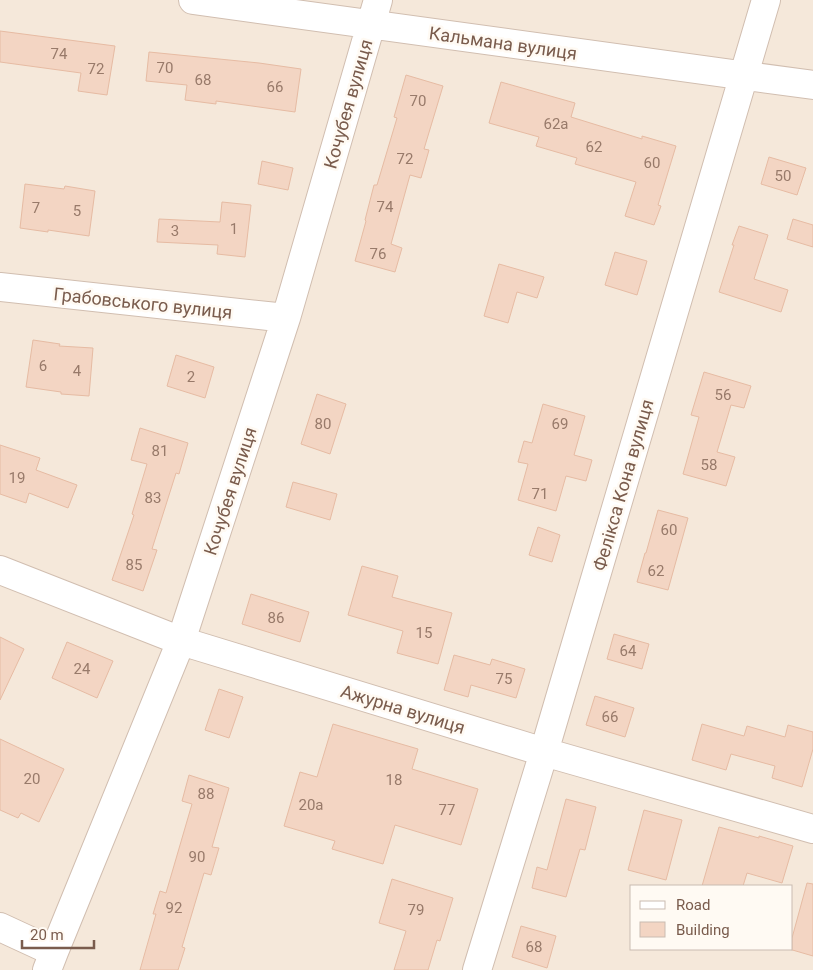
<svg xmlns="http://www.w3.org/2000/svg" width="813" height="970" font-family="Roboto,sans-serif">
<rect width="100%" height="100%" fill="#fdf6ec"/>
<path fill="#f5e8da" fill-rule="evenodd" d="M0,0h813v970h-813zM632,886h160v63h-160z"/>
<path fill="#f3d5c3" stroke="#e6bba3" d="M0,31l115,15 -8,49 -29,-4 3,-18 -81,-11z
M149,52l110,11 42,6 -6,43 -79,-11v3l-31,-4 2,-15 -41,-4z
M406,75l37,11 -19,63 5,1 -8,28 -11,-3 -19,69 11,4 -7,24 -40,-11 11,-40 -1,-1 9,-35h3l20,-67 -3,-1z
M501,82l74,21 -4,14 71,22v-3l34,10 -18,59 3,1 -7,19 -29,-9 11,-34 -61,-18 2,-6 -41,-12 3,-9 -50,-14z
M769,157l37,11 -9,27 -36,-11z
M262,161l31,7 -5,22 -30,-6z
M25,184l39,5 1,-3 30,5 -6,45 -41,-6v2l-28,-4z
M222,202l29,3 -6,52 -28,-3 1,-9 -61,-3 2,-23 61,3z
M793,219l20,6v22l-26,-8z
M739,226l29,9 -14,44 34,11 -7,22 -62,-20 15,-47h-2z
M615,252l32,9 -10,34 -32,-10z
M499,264l45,13 -7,21 -20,-6 -9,31 -24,-7z
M33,340l27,4 -1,2 34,2 -4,48 -28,-2v-2l-35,-5z
M176,355l38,12 -9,31 -38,-12z
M704,372l47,14 -7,22 -13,-3 -14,47 18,5 -9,29 -43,-12 16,-57 -8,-2z
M317,394l29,10 -16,50 -29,-10z
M543,404l42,12 -11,39 18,5 -6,21 -20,-5 -10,35 -38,-11 10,-36 -10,-2 6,-21 8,2z
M140,428l48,15 -9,31 -3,-1 -24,76 5,1 -14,41 -31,-11 22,-65 -2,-1 15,-50 -16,-4z
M0,445l40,13 -4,12 41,15 -9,23 -39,-15 -3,10 -26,-9z
M293,482l44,12 -7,26 -44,-13z
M658,510l30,8 -20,72 -31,-8 8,-29h1z
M538,527l22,8 -8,27 -23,-7z
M362,566l36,10 -6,21 60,16 -14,51 -41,-11 6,-22 -55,-16z
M251,594l58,18 -9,30 -58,-18z
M614,634l35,10 -7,25 -35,-10z
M0,637l24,12 -24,51z
M67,642l46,19 -16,37 -45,-20z
M454,655l36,10 2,-6 33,10 -9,29 -45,-13 -3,12 -24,-7z
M219,689l24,8 -14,41 -24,-8z
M595,696l39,12 -9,29 -39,-12z
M333,724l85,25 -6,20 66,20 -17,56 -66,-20 -12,39 -51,-15 3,-8 -51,-15 16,-54 17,5z
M702,724l42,12 3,-10 38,11 3,-12 25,7v17l-11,38 -30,-9 3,-12 -44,-12 -5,16 -34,-10z
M0,739l64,30 -25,53 -18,-9 -3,5 -18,-8z
M189,775l40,13 -17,59 7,1 -8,27 -7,-2 -22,74 3,1 -7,22h-38l16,-56h-3l7,-23 6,2 26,-89 -10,-3z
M566,799l30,8 -11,43 -5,-1 -14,48 -34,-9 5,-21 10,3z
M644,810l38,10 -16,60 -38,-10z
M719,827l40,11v-2l34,10 -11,37 -35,-10 -4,13h-41z
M392,879l61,19 -13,43 -3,-1 -9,30h-34l12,-39 -27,-8z
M807,883l6,1v72l-24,-7h3v-11z
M521,926l35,10 -9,32 -35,-11z"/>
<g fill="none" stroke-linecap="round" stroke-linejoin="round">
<defs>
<path id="minor" d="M193,0l620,85
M0,287l286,31
M0,570l181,71 363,111 269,77
M0,927l54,25
M47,970l7,-18 127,-311 105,-323 92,-318
M477,970l67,-218 222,-752"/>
</defs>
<use href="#minor" stroke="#d1beb0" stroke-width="30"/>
<use href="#minor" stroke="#fff" stroke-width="28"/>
</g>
<g text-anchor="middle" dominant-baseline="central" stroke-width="5" stroke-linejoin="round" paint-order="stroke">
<g font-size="15" fill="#987a6a">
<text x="59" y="54">74</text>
<text x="165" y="68">70</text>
<text x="96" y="69">72</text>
<text x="203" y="80">68</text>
<text x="275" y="87">66</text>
<text x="418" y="101">70</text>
<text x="556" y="124">62а</text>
<text x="594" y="147">62</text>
<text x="405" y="159">72</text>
<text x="652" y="163">60</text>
<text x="783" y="176">50</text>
<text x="385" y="207">74</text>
<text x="36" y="208">7</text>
<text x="77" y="211">5</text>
<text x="234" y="229">1</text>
<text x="175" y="231">3</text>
<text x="378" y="254">76</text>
<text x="43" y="366">6</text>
<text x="77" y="371">4</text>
<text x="191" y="377">2</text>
<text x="723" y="395">56</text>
<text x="323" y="424">80</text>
<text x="560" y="424">69</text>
<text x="160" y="451">81</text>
<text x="709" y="465">58</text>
<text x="17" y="478">19</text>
<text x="540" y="494">71</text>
<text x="153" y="498">83</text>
<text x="669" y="530">60</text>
<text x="134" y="565">85</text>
<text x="656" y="571">62</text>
<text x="276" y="618">86</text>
<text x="424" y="633">15</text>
<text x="628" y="651">64</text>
<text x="82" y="669">24</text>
<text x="504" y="679">75</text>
<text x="610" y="717">66</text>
<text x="32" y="779">20</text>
<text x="394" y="780">18</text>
<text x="206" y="794">88</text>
<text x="311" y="805">20а</text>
<text x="447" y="810">77</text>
<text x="197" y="857">90</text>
<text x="174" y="908">92</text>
<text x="416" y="910">79</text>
<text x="534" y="947">68</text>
</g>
<g font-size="18" fill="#7a5c4d" stroke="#fffaf3">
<text transform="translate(503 43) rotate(8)">Кальмана вулиця</text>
<text transform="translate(348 104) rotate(-74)">Кочубея вулиця</text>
<text transform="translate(143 303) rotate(6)">Грабовського вулиця</text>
<text transform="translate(623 485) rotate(-74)">Фелікса Кона вулиця</text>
<text transform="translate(230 491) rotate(-72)">Кочубея вулиця</text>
<text transform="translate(403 709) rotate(17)">Ажурна вулиця</text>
</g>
</g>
<rect x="630" y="885" width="162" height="65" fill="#fffaf3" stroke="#cabbb1"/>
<rect x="640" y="901" width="25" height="8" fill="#ffffff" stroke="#cabbb1"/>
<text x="676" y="910" font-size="15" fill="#7a5c4d">Road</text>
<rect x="640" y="922" width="25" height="15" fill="#f3d5c3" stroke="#cabbb1"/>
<text x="676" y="935" font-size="15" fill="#7a5c4d">Building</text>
<path d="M22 940v8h72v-8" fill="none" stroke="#7a5c4d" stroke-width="2.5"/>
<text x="30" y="940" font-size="15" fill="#7a5c4d" stroke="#fffaf3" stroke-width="4" paint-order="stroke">20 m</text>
</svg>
